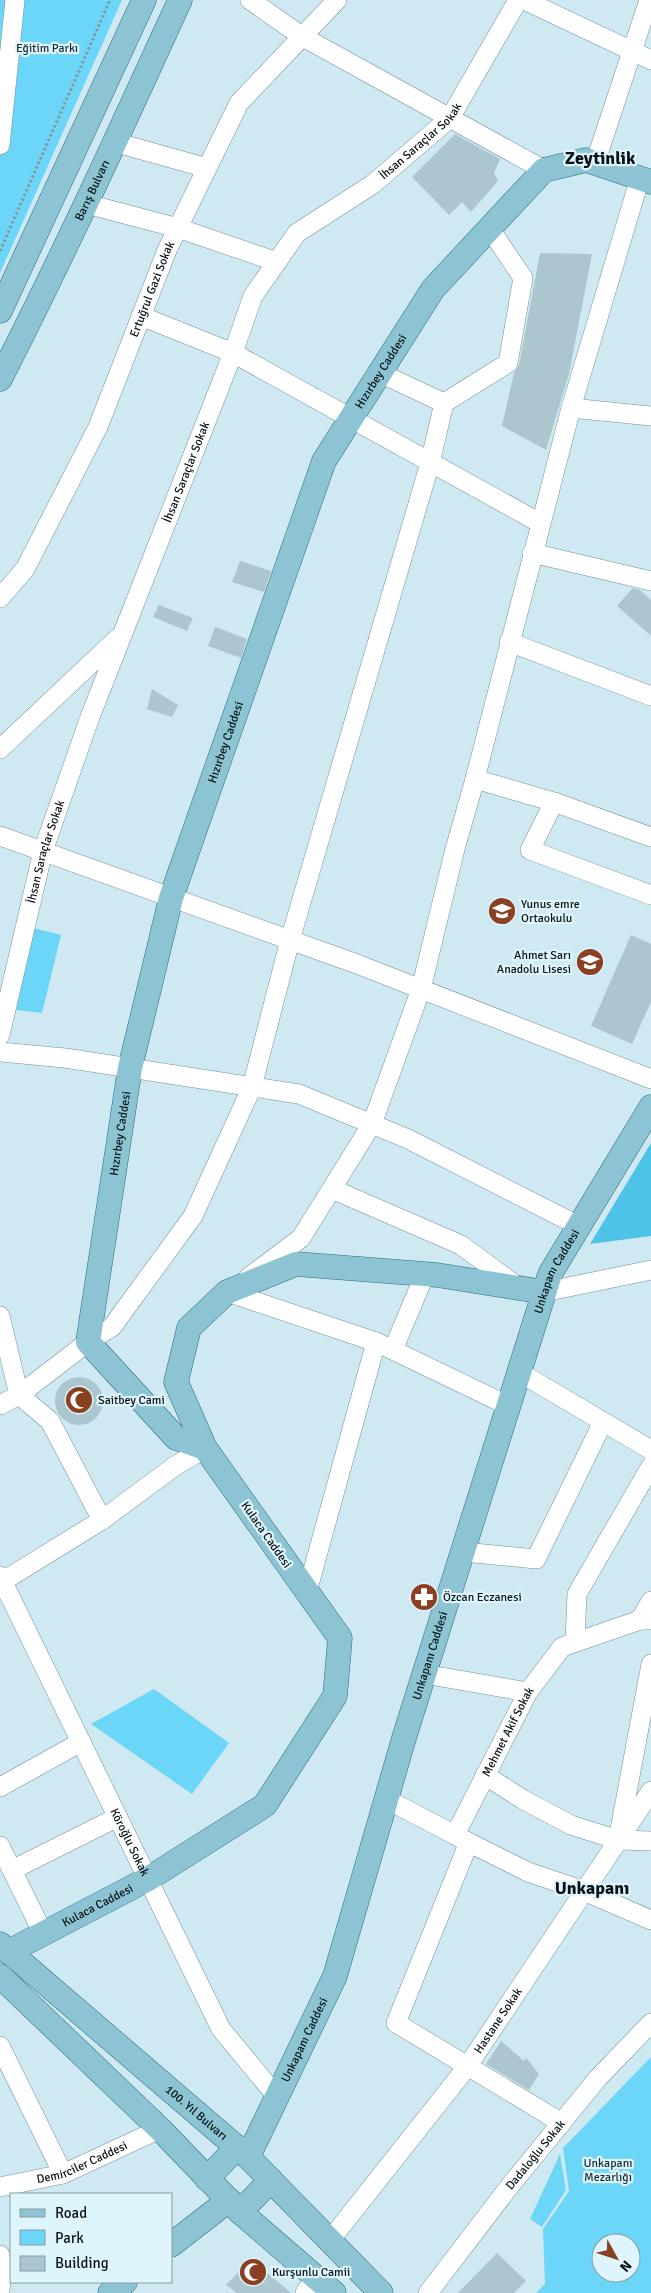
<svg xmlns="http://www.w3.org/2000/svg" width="651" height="2293" font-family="Signika,sans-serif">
<rect width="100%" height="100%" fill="#cee9f2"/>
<path fill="#6cd6f8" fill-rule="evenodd" d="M0,0h122l-122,273z
M34,928l27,7 -19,78 -26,-3z
M154,1689l75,54 -37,51 -101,-70z
M651,2057v236h-115l9,-9 -2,-55 26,-38 -6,-43zM601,2243h30v30h-30z
M560,2154l6,36 -24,37 -12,-8z"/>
<path fill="#4cc3e7" d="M651,1143v93l-61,8z"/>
<path fill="#acc6d0" d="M455,134l45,25 -6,14 4,8 -27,31 -9,-10 -13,13 -37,-38z
M540,253l52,1 -23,120 -23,76 -44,-24 12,-53 5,-8z
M240,561l31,10 -7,21 -32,-10z
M633,588l7,2 11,10v36l-34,-30z
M159,605l34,13 -6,13 -34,-14z
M215,627l32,12 -6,19 -33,-12z
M152,689l26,16 -6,12 -25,-8z
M631,935l20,9v58l-19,42 -41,-18z
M55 1401a24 24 0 1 1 48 0a24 24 0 1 1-48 0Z
M501,2041l23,20 2,-3 13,16 -10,16 -43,-26z
M497,2253l29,28 -12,12h-56z
M251,2259l40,34h-54l-11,-8z"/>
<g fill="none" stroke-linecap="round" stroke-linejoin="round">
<defs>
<g id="minor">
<path d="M250,0l53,37 241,133"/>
<path d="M524,0l127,60"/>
<path d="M114,142l93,26"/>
<path d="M0,145l15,-145"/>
<path d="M595,163l54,-163"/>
<path d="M640,178l-69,230 80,8"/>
<path d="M87,204l91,24 99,34"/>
<path d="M141,316l92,37 307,170"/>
<path d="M380,373l64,30 64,-40 15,-85 -33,-49"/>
<path d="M532,553l119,28"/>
<path id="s1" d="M0,598l25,-29 73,-142 69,-177 72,-147 98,-103"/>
<path d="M509,642l142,54"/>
<path d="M0,749l118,-111"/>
<path d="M475,779l79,23 97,35"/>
<path d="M554,802l-24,48 121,45"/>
<path d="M0,836l357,128 294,115"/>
<path id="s2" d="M0,1035l43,-184 47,-134 143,-364 20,-57 44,-63 76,-49 77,-66 68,-118"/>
<path d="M0,1052l65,6 234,36 109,45 171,87"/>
<path d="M332,1189l129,56 57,42"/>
<path d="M249,1277l52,-39 71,-114 49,-135 34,-140 20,-70 96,-371"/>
<path d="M227,1292l149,50"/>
<path d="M544,1292l107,-22"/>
<path d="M0,1316l19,79"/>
<path d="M393,1350l32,-76"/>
<path d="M519,1372l132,78"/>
<path d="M19,1395l31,26 52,99"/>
<path d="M0,1405l19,-10 69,-53 24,-15 81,-111 59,-129 38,-147 140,-477 14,-60"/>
<path d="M463,1552l73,7 67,-137"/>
<path id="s3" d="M0,1576l221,453 57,69"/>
<path d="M0,1583l102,-63 73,-54 30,-18"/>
<path d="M307,1592l69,-250 133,64"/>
<path d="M640,1620l11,-19"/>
<path d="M575,1642l2,-48 74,-128"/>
<path d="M424,1674l104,18"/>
<path d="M485,1775l37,24 49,26 47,15 33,-176"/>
<path d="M0,1787l81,-45"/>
<path id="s4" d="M386,1799l69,36 73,-143 34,-45 78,-27h11"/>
<path d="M458,1837l70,35 56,19 67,29"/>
<path d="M618,1840l33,1"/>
<path d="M469,1842l-73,181 166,100"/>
<path d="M0,1846l43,87"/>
<path d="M12,1870l106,-53"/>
<path d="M0,2046l63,128"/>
<path id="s5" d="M0,2187l63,-13 97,-45"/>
<path id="s6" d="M331,2239l136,-172 184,-276"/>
<path d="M0,2255l3,17 -3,17"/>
<path d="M305,2293l11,-16"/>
<path id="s7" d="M428,2293l81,-106 89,-109 53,-55"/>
</g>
<g id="major">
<path d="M0,311l144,-311"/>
<path id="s8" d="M0,379c64,-125 122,-252 180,-379"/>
<path id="s9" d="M205,1448l-29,-10 -88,-96 42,-274 41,-170 153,-437 109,-172 111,-119 42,-10 65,22"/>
<path id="s10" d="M0,1944l248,213 133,136"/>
<path id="s11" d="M8,1952l140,-73 117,-74 70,-109 5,-58 -135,-190 -29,-66 13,-54 38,-36 69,-28 141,11 107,17"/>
<path d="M0,1976l160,153 80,83 94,81"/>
<path id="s12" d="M248,2157l87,-181 69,-238 146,-464 101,-167"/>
<path d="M207,2179l30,-32"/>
<path d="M240,2212l31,-32"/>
<path d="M171,2245l58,-45"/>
<path d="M110,2293l15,-11"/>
</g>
</defs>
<use href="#minor" stroke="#778f98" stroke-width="20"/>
<use href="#major" stroke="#2c6c7f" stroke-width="25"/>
<path stroke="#84999f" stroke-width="3" stroke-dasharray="2.5 2.5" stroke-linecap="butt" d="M0,251l110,-251"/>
<use href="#minor" stroke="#fff" stroke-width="19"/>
<use href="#major" stroke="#8cc4d4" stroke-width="24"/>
</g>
<defs>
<symbol id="school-disc" viewBox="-11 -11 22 22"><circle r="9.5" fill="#894023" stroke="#dff5fd"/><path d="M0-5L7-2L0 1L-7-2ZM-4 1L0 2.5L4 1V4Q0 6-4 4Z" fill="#fff"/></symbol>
<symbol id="mosque-disc" viewBox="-11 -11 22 22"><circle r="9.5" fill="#894023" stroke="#dff5fd"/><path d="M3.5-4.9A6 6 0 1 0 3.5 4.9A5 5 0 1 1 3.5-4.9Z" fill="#fff"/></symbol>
<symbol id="pharmacy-disc" viewBox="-11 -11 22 22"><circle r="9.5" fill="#894023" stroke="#dff5fd"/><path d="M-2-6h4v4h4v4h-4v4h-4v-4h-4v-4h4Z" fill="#fff"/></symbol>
</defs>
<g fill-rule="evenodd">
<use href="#school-disc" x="486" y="895" width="32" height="32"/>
<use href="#school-disc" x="574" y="946" width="32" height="32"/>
<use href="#mosque-disc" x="63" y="1384" width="32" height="32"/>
<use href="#pharmacy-disc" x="408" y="1581" width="32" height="32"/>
<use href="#mosque-disc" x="237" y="2256" width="32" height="32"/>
</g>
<g text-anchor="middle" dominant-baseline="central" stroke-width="4.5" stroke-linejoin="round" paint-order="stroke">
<g font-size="12" fill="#182c33" stroke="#dff5fd">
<text x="47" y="48">Eğitim Parkı</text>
<text x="608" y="2163">Unkapanı<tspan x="608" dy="14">Mezarlığı</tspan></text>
</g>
<g font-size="12" fill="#091316" stroke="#dff5fd">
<text stroke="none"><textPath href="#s2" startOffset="1014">İhsan Saraçlar Sokak</textPath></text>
<text stroke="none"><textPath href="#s8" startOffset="210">Barış Bulvarı</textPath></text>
<text stroke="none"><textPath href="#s1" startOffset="346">Ertuğrul Gazi Sokak</textPath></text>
<text stroke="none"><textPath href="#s9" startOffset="1182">Hızırbey Caddesi</textPath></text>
<text stroke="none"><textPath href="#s2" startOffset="594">İhsan Saraçlar Sokak</textPath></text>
<text stroke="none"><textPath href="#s9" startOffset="778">Hızırbey Caddesi</textPath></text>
<text stroke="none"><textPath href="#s2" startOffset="189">İhsan Saraçlar Sokak</textPath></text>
<text stroke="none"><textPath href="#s9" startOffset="372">Hızırbey Caddesi</textPath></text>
<text stroke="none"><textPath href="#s12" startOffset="940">Unkapanı Caddesi</textPath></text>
<text transform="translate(266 1535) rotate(55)">Kulaca Caddesi</text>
<text stroke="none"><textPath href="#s12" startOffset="535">Unkapanı Caddesi</textPath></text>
<text stroke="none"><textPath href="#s4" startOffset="194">Mehmet Akif Sokak</textPath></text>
<text stroke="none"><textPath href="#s3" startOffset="296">Köroğlu Sokak</textPath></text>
<text stroke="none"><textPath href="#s11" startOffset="101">Kulaca Caddesi</textPath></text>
<text stroke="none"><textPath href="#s6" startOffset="275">Hastane Sokak</textPath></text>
<text stroke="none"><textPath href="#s12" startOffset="130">Unkapanı Caddesi</textPath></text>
<text stroke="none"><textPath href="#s10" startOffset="259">100. Yıl Bulvarı</textPath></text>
<text stroke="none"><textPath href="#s7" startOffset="175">Dadaloğlu Sokak</textPath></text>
<text stroke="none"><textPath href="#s5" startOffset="86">Demirciler Caddesi</textPath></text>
</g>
<g font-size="12" fill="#091316" stroke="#dff5fd" text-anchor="start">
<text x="521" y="904">Yunus emre<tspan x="521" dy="14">Ortaokulu</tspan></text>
<text x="571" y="955" text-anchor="end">Ahmet Sarı<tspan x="571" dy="14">Anadolu Lisesi</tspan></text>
<text x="98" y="1400">Saitbey Cami</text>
<text x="443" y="1597">Özcan Eczanesi</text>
<text x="272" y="2272">Kurşunlu Camii</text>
</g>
<g font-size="18" font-weight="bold" fill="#091316" stroke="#dff5fd">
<text x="600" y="158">Zeytinlik</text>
<text x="592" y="1888">Unkapanı</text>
</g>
</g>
<rect x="10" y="2193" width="162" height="90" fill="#dff5fd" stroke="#899ba1"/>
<rect x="20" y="2209" width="25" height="8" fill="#8cc4d4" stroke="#899ba1"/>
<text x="55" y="2218" font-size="15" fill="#091316">Road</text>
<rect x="20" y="2230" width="25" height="15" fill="#6cd6f8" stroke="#899ba1"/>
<text x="55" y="2243" font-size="15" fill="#091316">Park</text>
<rect x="20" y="2256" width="25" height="15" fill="#acc6d0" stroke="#899ba1"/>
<text x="55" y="2268" font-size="15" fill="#091316">Building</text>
<g transform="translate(616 2258) rotate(130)"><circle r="24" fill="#dff5fd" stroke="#899ba1"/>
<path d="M0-4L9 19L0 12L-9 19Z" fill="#894023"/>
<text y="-8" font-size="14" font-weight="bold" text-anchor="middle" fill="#091316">N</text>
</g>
</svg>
